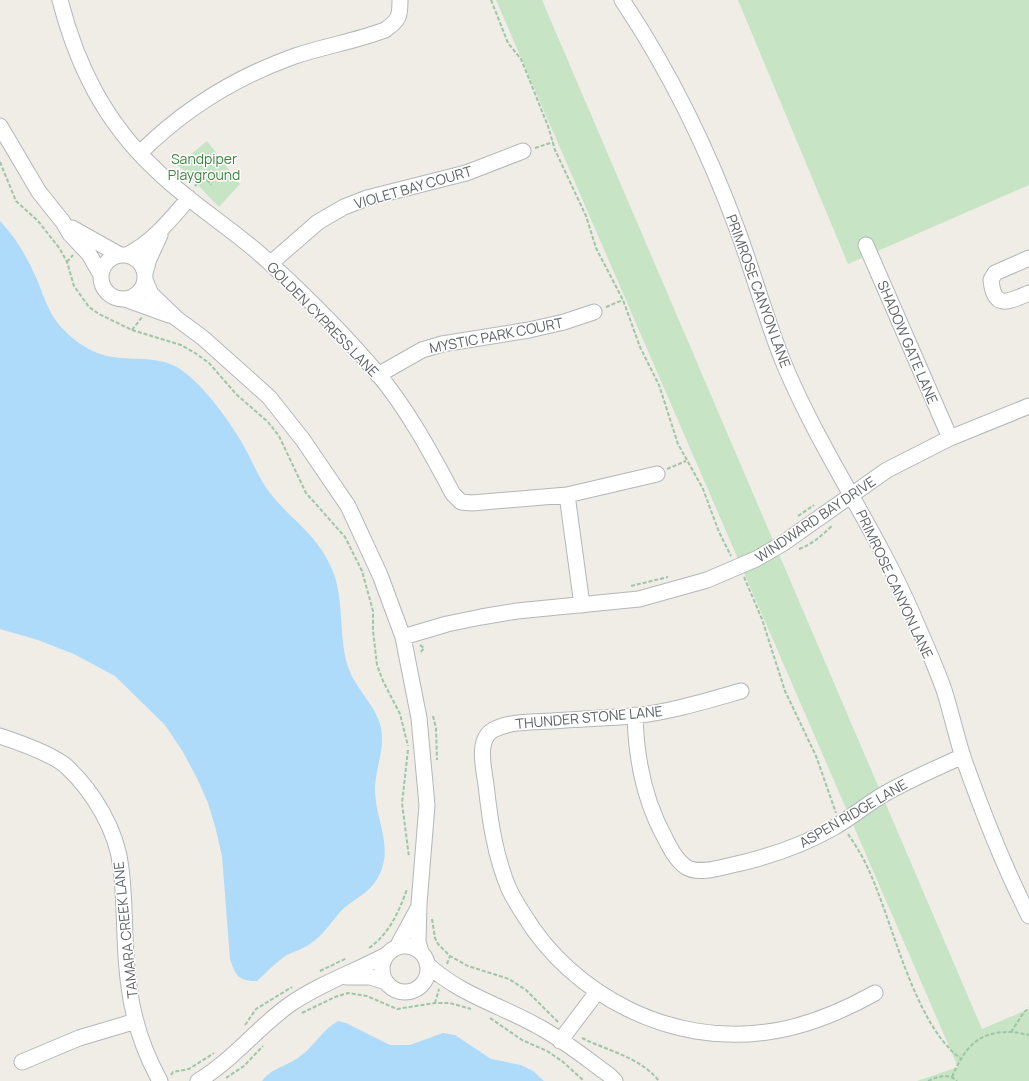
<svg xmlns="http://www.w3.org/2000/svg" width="1029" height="1081" font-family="Manrope,sans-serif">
<rect width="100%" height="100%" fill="#efede6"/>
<path fill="#c7e4c5" d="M496,0h46l440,1029 47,-20v72h-112l41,-14z
M738,0h291v185l-181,79z
M207,141l33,43 -21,23 -41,-42z"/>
<path fill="#addbf9" d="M0,221c15,16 26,34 35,54 9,20 13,40 30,56 10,11 28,22 42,25 29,6 56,-3 81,19 21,18 38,42 53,66 10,17 17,36 29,52 22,28 47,41 62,76 13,31 6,67 16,98 8,23 28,38 33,61 4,20 -5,39 -6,59 -1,32 21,61 2,92 -8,14 -21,19 -33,29 -12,12 -20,27 -34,36 -7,5 -15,7 -23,11 -11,7 -20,17 -30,26 -19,0 -21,-5 -27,-22l-8,-103 -7,-30 -7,-23 -11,-25 -14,-26 -18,-27 -50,-49 -41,-22 -36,-14 -38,-11z
M338,1021l8,2 44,22h20l33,-12 12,2 36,24 30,6 12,6 11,10h-282c11,-14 24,-14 37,-24 15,-10 23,-27 39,-36z"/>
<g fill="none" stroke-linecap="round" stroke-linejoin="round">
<defs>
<path id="minor" d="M60,0c17,66 45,122 95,169 36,36 81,61 117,96 37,34 73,70 106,109 30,36 53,79 75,120l8,8 11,1 95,-8 90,-21
M622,0c49,73 87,152 117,234 15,42 27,84 43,125 36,89 93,168 131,256 10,24 22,49 31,75 7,22 12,45 19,67 19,54 40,108 66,159
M0,126l39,66 24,30 7,12 19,20 12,21
M140,153c44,-44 96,-76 155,-97 30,-10 61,-15 90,-26 14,-10 15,-13 15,-30
M72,228l48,27
M866,245l84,193
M127,255c26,-13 43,-35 62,-57
M101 277a22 22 0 1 1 44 0a22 22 0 1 1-44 0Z
M1029,258l-34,15 -4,7c3,30 17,22 38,13
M271,263l47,-41 26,-15 23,-9 99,-25 57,-22
M145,273l4,-14 11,-24
M145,280l6,14 25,24 27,20 66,59 34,43 45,66 32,69 23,62 16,81 8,87 -8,99 -1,38 3,10
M125,299l44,16
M378,375l44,-25 20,-6 87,-14 35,-8 30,-10
M567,495l15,110
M403,637l44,-13 34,-7 36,-6 122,-12 68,-19 49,-21 26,-15 105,-74 63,-32 79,-32
M741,691c-35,10 -71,21 -108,25 -27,2 -54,3 -81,5 -19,1 -42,0 -59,9 -17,10 -9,39 -7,55 4,36 9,71 23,104 4,9 10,18 15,26 49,81 148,131 243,117 39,-5 74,-20 108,-39
M635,715c1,44 9,85 30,123 5,10 11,22 21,29 11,7 30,2 42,-1 37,-8 72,-19 105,-38 18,-10 35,-25 53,-35 25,-14 51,-25 77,-37
M0,736c18,6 52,18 66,30 28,26 51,65 55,102 5,39 2,79 8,118 4,33 15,66 31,95
M382 969a23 23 0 1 1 46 0a23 23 0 1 1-46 0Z
M397,947l20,-37
M427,964c31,30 76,42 114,64 24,13 46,31 68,47l6,6
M346,977h24l16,5
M560,1041l37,-49
M22,1062l57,-24 57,-17
M198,1081c34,-20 59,-53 91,-76 30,-21 65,-33 97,-50"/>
</defs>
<use href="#minor" stroke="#b3b7ba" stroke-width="17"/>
<path stroke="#9ec5a7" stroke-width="2" stroke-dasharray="4 2" stroke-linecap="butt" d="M491,0l17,43 13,16 27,67 7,24 31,66 10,32 27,52 17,47 19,38 19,59 25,45 16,43 12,24
M535,148l18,-6
M0,162l16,39 22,20 22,28 7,13 7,24 15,21 10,7 33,16 49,15 14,8 14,10 27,31 32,28 11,14 27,57 39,44 17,34 11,40v20l4,34 6,16 17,33 8,32
M197,170l7,6
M195,186l9,-10 7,9
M67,262l6,-7
M606,307l17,-7
M132,330l10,-13
M667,469l19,-8
M798,516l16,-11
M799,549c14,-5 23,-14 34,-24
M744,577l18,42 23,72 31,65 20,57
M631,586l37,-9
M420,645l4,3 -4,5
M433,716l3,12 1,32
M408,750l-6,53 7,54
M848,834c11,16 20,32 27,51 20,48 42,141 85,173
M432,919l3,19 3,6 12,12 18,10 41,13 17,11 32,32
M369,948c20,-14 30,-36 38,-59
M447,964l3,-8
M320,971l27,-13
M435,1003l4,-14
M302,1013l33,-16 13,-4 19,3 30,13 38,-6h15l21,6
M490,1018l32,22 25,11 15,10 22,20
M245,1025l11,-16 36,-22
M1011,1032l13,-20 5,-4
M582,1038c26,13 58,19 77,43
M171,1075l2,-3 16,-3 25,-16
M952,1077c12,-28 25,-46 59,-45 6,0 12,2 18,3
M226,1078l18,-12 19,-20
M928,1081c11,-5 20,-8 29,0"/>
<use href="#minor" stroke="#fff" stroke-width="15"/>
</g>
<g text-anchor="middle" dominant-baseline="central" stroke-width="3" stroke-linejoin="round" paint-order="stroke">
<g font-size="14" fill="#3d853d" stroke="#fff">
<text x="204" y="158">Sandpiper<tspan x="204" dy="16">Playground</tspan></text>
</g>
<g font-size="14" fill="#5e6265" stroke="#fff">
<text transform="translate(413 187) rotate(-16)">VIOLET BAY COURT</text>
<text transform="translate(759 291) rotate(70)">PRIMROSE CANYON LANE</text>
<text transform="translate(323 319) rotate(46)">GOLDEN CYPRESS LANE</text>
<text transform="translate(496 335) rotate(-11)">MYSTIC PARK COURT</text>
<text transform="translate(908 342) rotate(67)">SHADOW GATE LANE</text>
<text transform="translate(815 519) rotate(-34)">WINDWARD BAY DRIVE</text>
<text transform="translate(895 584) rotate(65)">PRIMROSE CANYON LANE</text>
<text transform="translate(589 717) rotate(-5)">THUNDER STONE LANE</text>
<text transform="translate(853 813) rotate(-30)">ASPEN RIDGE LANE</text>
<text transform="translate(125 930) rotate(-96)">TAMARA CREEK LANE</text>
</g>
</g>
</svg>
